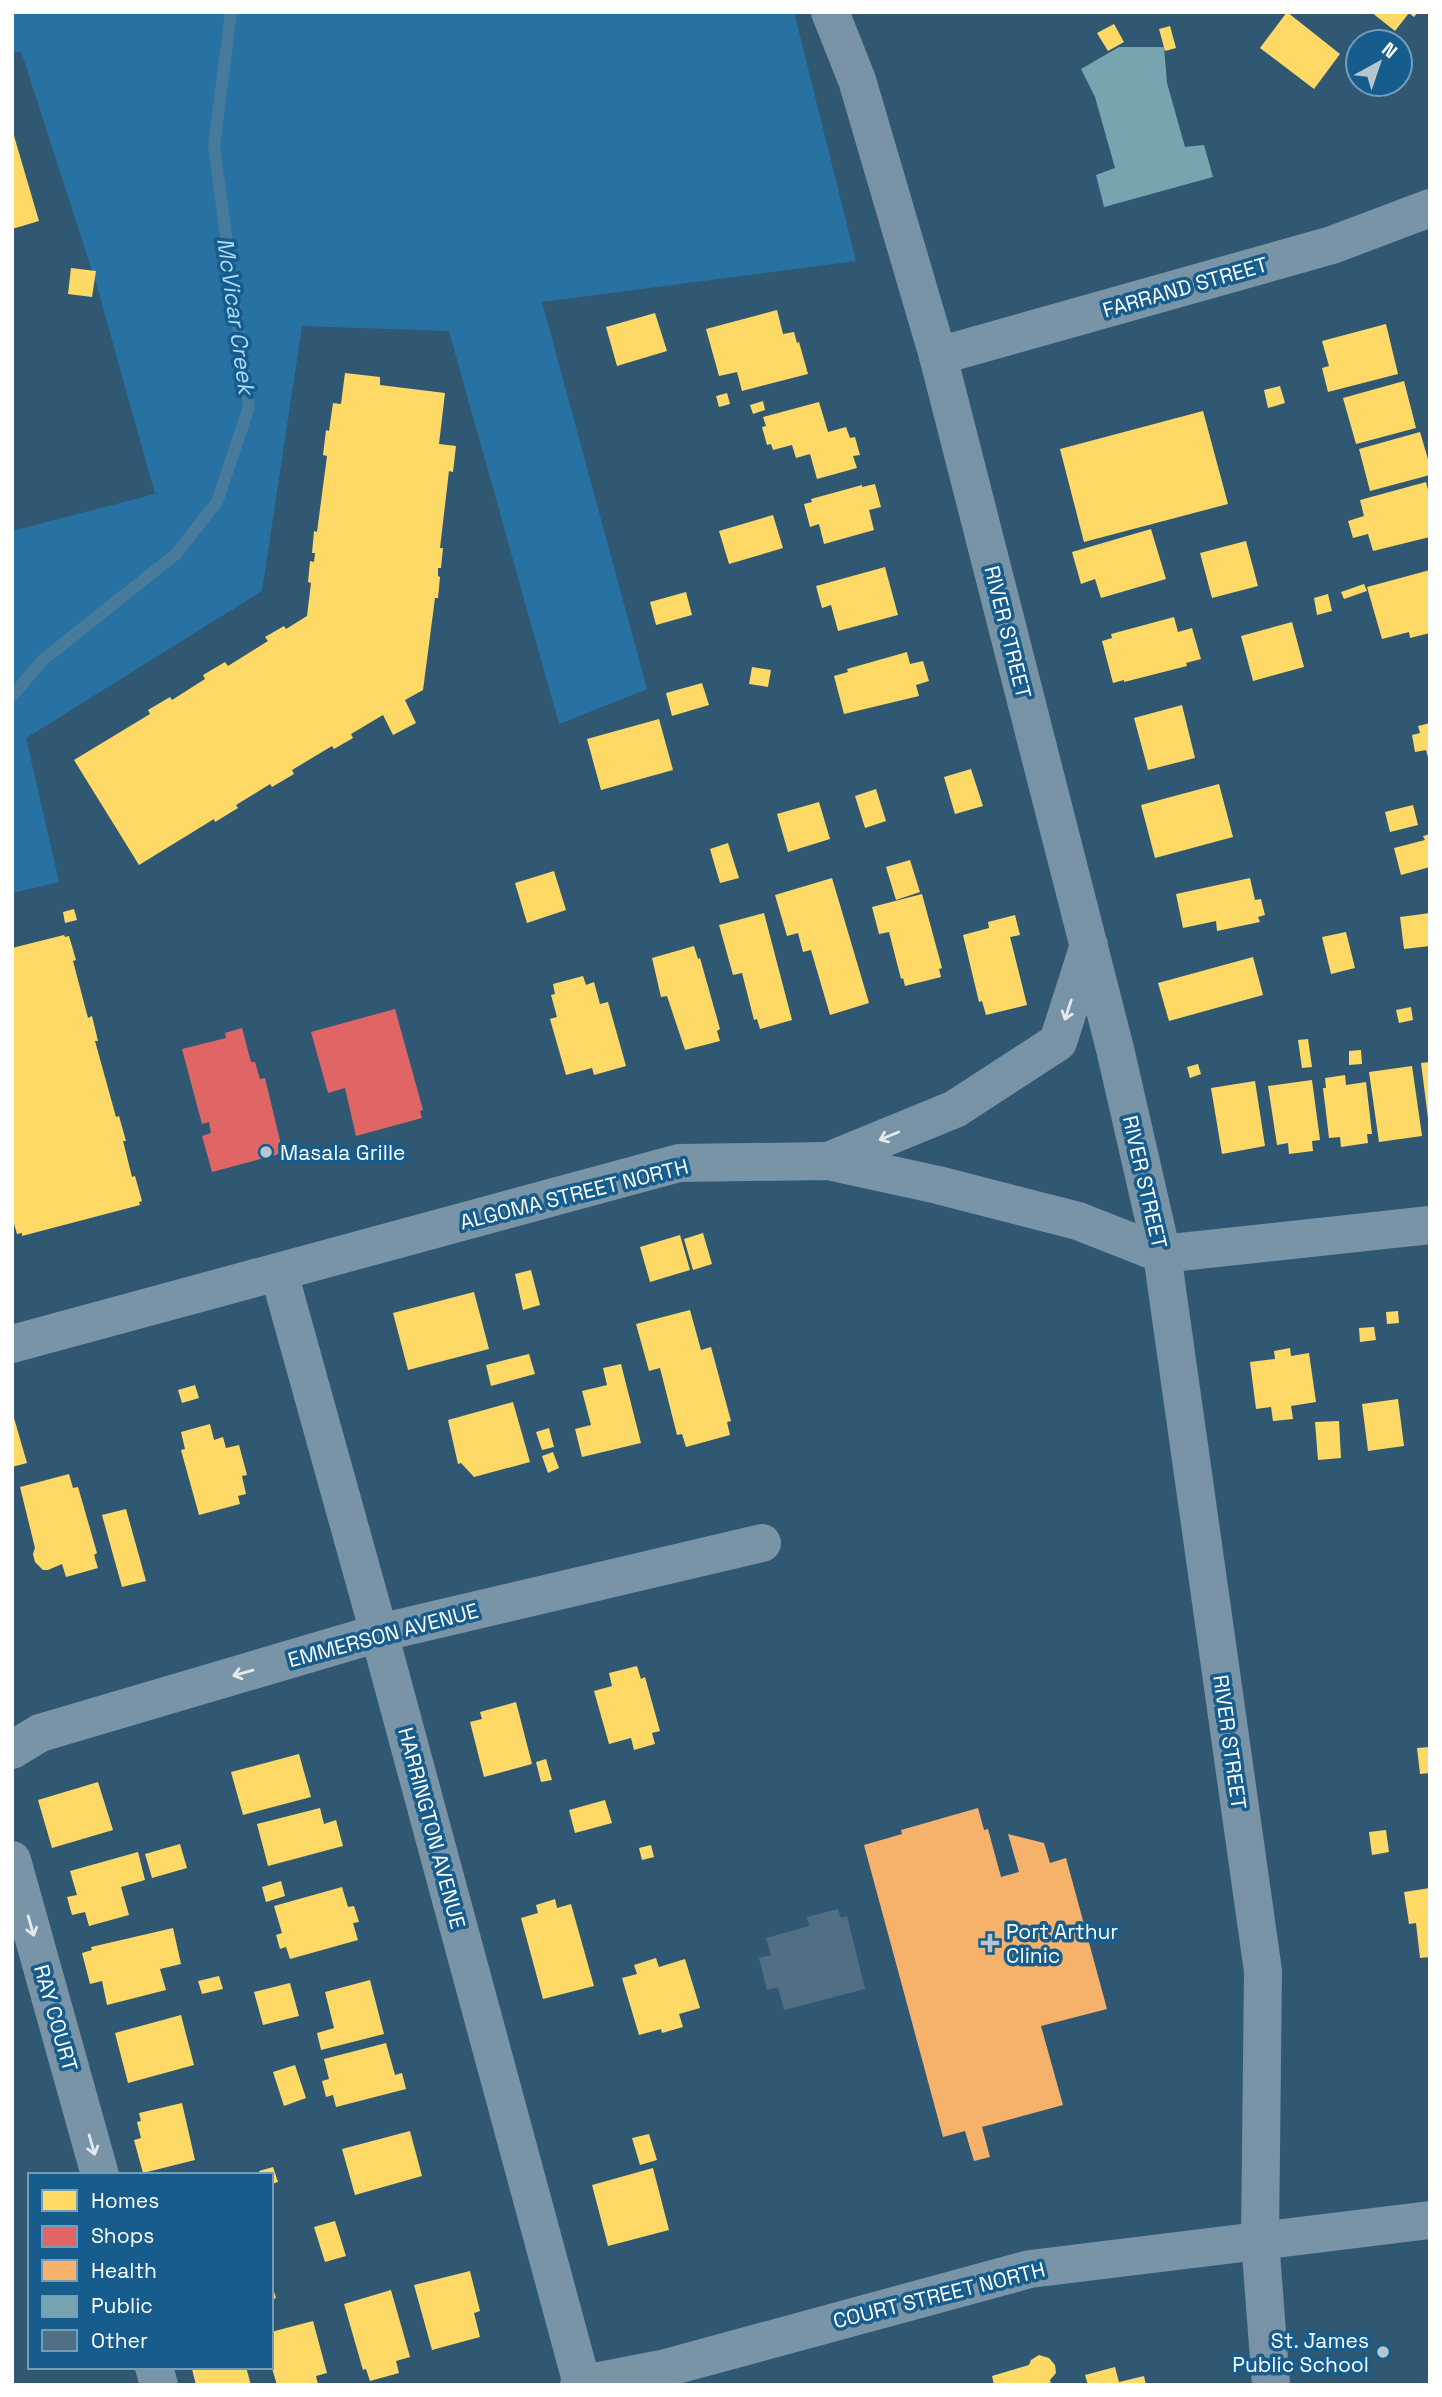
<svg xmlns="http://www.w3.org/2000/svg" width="1442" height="2397" font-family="'Space Grotesk',sans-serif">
<rect width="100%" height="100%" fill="#315873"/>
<path fill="#2772a3" d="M12,12h782l62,249 -314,41 105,387 -88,35 -110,-393 -147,-5 -40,265 -236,147 33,144 -47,11v-362l143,-37 -58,-208 -76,-235 -9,2z"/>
<path fill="#ffd966" d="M1287,12l53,42 -26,35 -54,-41z
M1371,12h47l-4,5 -5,-4 -14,18z
M1114,24l10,18 -16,9 -11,-18z
M1170,26l6,22 -11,3 -6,-22z
M12,129l27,92 -27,8z
M71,268l25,3 -4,26 -24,-3z
M777,310l6,24 11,-2 3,11 2,-1 9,32 -66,17 -5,-19 -18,4 -13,-47z
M655,313l12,38 -50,15 -11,-39z
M1386,324l12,50 -70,18 -6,-24 7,-2 -7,-25z
M345,373l35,4v8l65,8 -6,51 17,2 -3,26 -4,-1 -9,77h3l-2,20h-3v8l2,1 -2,21h-3l-12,92 -18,10 11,23 -23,12 -10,-20 -32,19 2,4 -19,11 -2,-3 -40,24 2,4 -22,13 -2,-3 -34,21 2,3 -23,14 -1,-3 -75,46 -65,-105 76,-46 -2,-4 22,-13 2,3 33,-21 -2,-4 22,-13 3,4 40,-25 -3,-4 19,-11 2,3 21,-13 4,-33 -3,-1 2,-21 4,1 1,-9h-3l2,-22 3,1 10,-76 -4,-1 3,-25 3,1 4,-28 8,1z
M1404,381l12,47 -60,16 -13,-46z
M1280,386l5,17 -17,5 -4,-18z
M727,393l3,11 -11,3 -3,-11z
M763,401l2,9 -12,4 -3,-9z
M819,402l9,30 18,-5 4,11 5,-1 5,18 -7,1 4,12 -40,11 -7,-25 -14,4 -4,-13 -19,5 -2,-6 -4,1 -5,-18 4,-1 -3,-9z
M1203,411l25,93 -144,38 -24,-93z
M1420,432l10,34v9l-60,16 -11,-42z
M1426,482l4,16v39l-57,14 -5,-17 -15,4 -5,-17 16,-5 -4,-16z
M875,484l6,23 -12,3 5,20 -50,14 -5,-20 -9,3 -6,-23 8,-2 -1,-3 51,-14v2z
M773,515l10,33 -54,16 -10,-33z
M1151,529l15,50 -65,19 -6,-19 -14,5 -9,-32z
M1246,541l12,45 -46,12 -12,-45z
M885,567l13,48 -60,16 -7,-26 -9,3 -6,-22z
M1430,570v63l-20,5 -1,-6 -27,7 -15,-52z
M1364,584l3,7 -23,8 -3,-7z
M686,592l6,23 -36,10 -6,-23z
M1328,594l4,17 -15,4 -3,-17z
M1174,617l4,15 14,-4 9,31 -15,4 1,3 -63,16v-2l-11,3 -11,-42 10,-3 -1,-4z
M1292,622l12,45 -51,14 -12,-45z
M907,652l3,12 13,-3 6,20 -13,4 3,11 -75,18 -10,-38 14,-4 -1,-3z
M752,667l19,3 -3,17 -19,-3z
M702,683l7,22 -37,11 -6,-23z
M1182,705l13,53 -47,12 -14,-52z
M659,719l14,51 -72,20 -14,-51z
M1430,723v37l-1,1 -3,-11 -11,2 -3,-17 8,-2 -2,-7z
M971,769l12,37 -28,8 -11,-37z
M1219,784l14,53 -78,21 -14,-53z
M876,789l10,32 -21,7 -10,-32z
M819,802l11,37 -42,13 -11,-38z
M1413,805l5,20 -28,7 -5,-20z
M1430,834v33l-29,8 -7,-27 31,-8 -2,-4z
M728,843l11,35 -19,5 -10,-34z
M910,860l10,32 -24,8 -10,-33z
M554,871l12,39 -39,13 -12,-40z
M832,878l37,125 -39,12 -19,-65 -8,2 -5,-19 -11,3 -12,-41z
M1250,878l5,22 6,-1 4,16 -7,2 2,5 -43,9 -1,-10 -33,7 -7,-34z
M922,894l20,74 -3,1 2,8 -36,9 -2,-8 -2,1 -12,-47 -10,2 -7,-27z
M74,909l3,11 -12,3 -2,-11z
M764,913l28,107 -32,9 -3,-10 -3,1 -12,-47 -9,2 -14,-50z
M1430,913v33l-26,3 -4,-32z
M1015,915l5,20 -10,2 17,68 -41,10 -4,-14 -3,1 -16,-67 26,-7 -1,-6z
M1346,932l9,36 -24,6 -9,-37z
M64,935l1,2 4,-1 7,24 -3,1 15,57 4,-2 6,25h-3l21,76 3,-1 7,25h-3l9,36 3,-1 7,25 -3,1 1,3 -118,31v-3l-5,1 -5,-17v-269z
M694,946l4,13 2,-1 20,71 -3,2 3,10 -35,9 -18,-54 -6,1 -9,-39z
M1253,957l10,38 -94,26 -11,-38z
M583,976l3,9 8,-3 6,22 8,-2 18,64 -32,9 -2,-7 -26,7 -16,-56 7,-2 -6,-22 4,-1 -2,-10z
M1411,1007l2,13 -14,3 -3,-13z
M1308,1039l4,28 -10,1 -4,-28z
M1361,1050l1,14 -13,1v-14z
M1430,1062v56h-2l-7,-55z
M1198,1064l3,10 -11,4 -3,-11z
M1412,1066l10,70 -43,6 -10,-70z
M1345,1075l1,10 20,-3 6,52h-5l1,9 -27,4 -1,-10 -11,1 -6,-50h3l-1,-10z
M1312,1080l8,60 -8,1 1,10 -24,3 -1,-11 -11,2 -9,-59z
M1255,1081l10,65 -43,8 -11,-66z
M703,1233l9,31 -19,6 -9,-31z
M680,1235l10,35 -40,12 -10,-35z
M531,1270l9,35 -17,5 -8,-36z
M474,1292l15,57 -81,21 -15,-57z
M690,1310l11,40 10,-3 20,74 -4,1 3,13 -44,12 -4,-13 -5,1 -17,-67 -11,3 -13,-47z
M1398,1311l1,12 -12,1 -1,-12z
M1374,1327l2,13 -16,2 -1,-14z
M1290,1348l1,8 18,-3 7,49 -25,4 2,13 -20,2 -2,-14 -15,2 -6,-47 25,-3 -1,-8z
M529,1354l6,20 -44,12 -5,-21z
M621,1364l20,79 -59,14 -7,-28 16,-4 -9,-34 25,-6 -4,-17z
M195,1385l4,13 -17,5 -4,-13z
M1398,1399l6,47 -36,5 -6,-47z
M513,1402l17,60 -56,15 -13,-14 -3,1 -10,-44z
M14,1418l13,45 -15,4v-48z
M1339,1421l2,37 -23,2 -3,-38z
M210,1424l4,16 9,-3 3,11 13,-3 8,30 -5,1 4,18 -8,2 2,8 -41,11 -18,-65 4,-1 -4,-17z
M549,1428l5,19 -12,3 -6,-18z
M553,1452l6,16 -11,5 -6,-17z
M69,1474l4,14 5,-1 19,66 -3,2 4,13 -32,9 -4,-13 -14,6h-5l-8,-8 -2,-8 2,-6 -15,-61z
M126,1509l20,72 -24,6 -20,-72z
M637,1666l4,13 4,-2 15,54 -8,2 3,11 -21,6 -3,-12 -22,6 -15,-53 18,-5 -3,-13z
M516,1702l16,62 -48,13 -14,-55 12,-3 -2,-7z
M1430,1747v26l-10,1 -3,-26z
M299,1754l12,43 -68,18 -12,-43z
M546,1759l6,21 -11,2 -5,-20z
M98,1782l15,48 -61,18 -14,-48z
M605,1800l7,23 -37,10 -6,-23z
M320,1808l4,16 12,-4 7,26 -75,20 -11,-42z
M1386,1830l3,22 -17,3 -3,-23z
M180,1844l7,24 -35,10 -7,-24z
M651,1845l3,12 -12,3 -3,-12z
M138,1852l7,28 -24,7 8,28 -40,11 -4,-14 -13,3 -5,-18 10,-2 -7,-24z
M281,1881l4,15 -19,6 -4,-15z
M342,1887l6,20 6,-1 5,16 -6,1 5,17 -68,19 -4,-12 -6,2 -4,-14 6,-2 -8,-27z
M1430,1888v69l-10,1 -4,-35 -7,1 -5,-32z
M555,1899l2,9 14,-4 23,82 -51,13 -22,-81 17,-5 -2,-8z
M173,1928l8,36 -21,5 6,21 -59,15 -5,-24 -12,3 -8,-31 10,-3 -1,-3z
M656,1958l3,9 26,-8 15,49 -21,6 4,13 -21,6 -1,-4 -22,6 -17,-57 15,-4 -3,-9z
M219,1976l4,13 -21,5 -4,-13z
M370,1980l14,54 -63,16 -4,-17 17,-5 -9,-36z
M290,1983l9,33 -36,9 -9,-33z
M181,2015l13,50 -66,18 -13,-50z
M386,2043l9,32 7,-2 4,16 -70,18 -3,-12 -7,2 -4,-16 7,-2 -5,-20z
M295,2065l11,33 -22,8 -11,-34z
M182,2103l13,57 -52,13 -9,-33 7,-2 -4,-16 4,-1 -2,-8z
M410,2131l12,45 -67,19 -13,-46z
M649,2134l8,26 -17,5 -8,-27z
M273,2167l5,15 -7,2v-9h-11l-1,-4z
M653,2168l16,62 -61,16 -16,-61z
M335,2221l11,35 -21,6 -11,-35z
M470,2271l10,40 -6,2 6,24 -48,13 -18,-65z
M271,2282l5,16 -5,2z
M391,2290l19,67 -14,4 3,12 -29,8 -4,-12 -3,1 -19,-66z
M313,2321l14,52 -11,3 2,8 -2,1h-39l-6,-20v-33z
M1039,2355l10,3 6,7 1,8 -6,7 1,5h-57l-2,-9 37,-11 2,-5z
M197,2367h49l5,18h-55l-4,-16z
M1115,2367l4,15 25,-6 2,9h-58l-3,-10z"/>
<path fill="#e06666" d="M395,1009l28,101 -3,1 2,7 -66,18 -11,-48 -17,5 -17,-61z
M242,1028l9,34h4l5,17 5,-1 18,75 -71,19 -10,-36 9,-3 -2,-11 -7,2 -20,-75 44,-11 -1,-5z"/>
<path fill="#f6b26b" d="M978,1808l6,22 4,-1 13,48 18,-5 -11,-38 36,9 6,20 16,-5 41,151 -66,17 22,79 -81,22 8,30 -16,4 -9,-30 -22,6 -79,-292 38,-11 -1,-4z"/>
<path fill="#76a5af" d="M1119,47h45l3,36 18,64 19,-2 9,32 -109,30 -8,-32 19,-7 -20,-71 -14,-28z"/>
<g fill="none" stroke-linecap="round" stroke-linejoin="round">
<path stroke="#487a9c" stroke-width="12" d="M12,696l32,-37 132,-105 41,-52 32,-95 -35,-261 17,-134"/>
</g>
<path fill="#506f84" d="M838,1909l3,9 6,-2 18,73 -81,21 -6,-23 -11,3 -8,-32 12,-3 -5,-17 43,-12 -2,-9z"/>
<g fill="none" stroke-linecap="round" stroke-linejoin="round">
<path stroke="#7894a6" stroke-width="38" d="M938,356l394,-111 98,-37
M279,1273l100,360 203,751
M12,1344l667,-181 149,-2 110,24 140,36 84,33 268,-29
M12,1750l28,-17 339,-100 383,-90
M12,1860l88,315
M154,2367l5,18
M579,2385l83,-16 368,-100 400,-49"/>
<path stroke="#7893a5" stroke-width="38" d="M830,12l27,68 81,276 177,693 47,205 101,717 -3,269 11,145
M828,1161l127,-52 103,-67 31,-97"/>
</g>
<defs><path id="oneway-shaft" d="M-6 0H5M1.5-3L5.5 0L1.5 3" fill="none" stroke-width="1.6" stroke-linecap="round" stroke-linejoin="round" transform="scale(1.75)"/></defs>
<g stroke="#e4e9ed">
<use href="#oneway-shaft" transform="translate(1068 1010) rotate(108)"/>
<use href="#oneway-shaft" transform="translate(889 1136) rotate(158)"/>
</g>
<g stroke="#e4eaed">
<use href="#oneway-shaft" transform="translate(243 1673) rotate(164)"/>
<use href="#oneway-shaft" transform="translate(31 1926) rotate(74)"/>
<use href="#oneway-shaft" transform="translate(92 2145) rotate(74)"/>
</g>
<g fill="#b7c5ce" stroke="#165d8e" stroke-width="2.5">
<circle cx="266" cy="1152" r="7"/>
<path d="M986.5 1932.5h7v7h7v7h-7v7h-7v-7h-7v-7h7z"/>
<circle cx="1383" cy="2352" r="7"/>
</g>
<g text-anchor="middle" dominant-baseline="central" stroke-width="7" stroke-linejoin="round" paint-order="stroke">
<g font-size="21" fill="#fff" stroke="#165d8e">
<text transform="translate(1185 287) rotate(-16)">FARRAND STREET</text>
<text transform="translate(1008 632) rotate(76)">RIVER STREET</text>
<text transform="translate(1145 1182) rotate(77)">RIVER STREET</text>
<text transform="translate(574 1194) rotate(-14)">ALGOMA STREET NORTH</text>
<text transform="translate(383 1635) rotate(-15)">EMMERSON AVENUE</text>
<text transform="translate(1230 1742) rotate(82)">RIVER STREET</text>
<text transform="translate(432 1828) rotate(75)">HARRINGTON AVENUE</text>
<text transform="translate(56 2018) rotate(74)">RAY COURT</text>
<text transform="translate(939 2295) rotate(-14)">COURT STREET NORTH</text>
</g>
<g font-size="21" fill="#fff" stroke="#165d8e" text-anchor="start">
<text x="280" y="1152">Masala Grille</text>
<text x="1006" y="1931">Port Arthur<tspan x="1006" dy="24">Clinic</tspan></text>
<text x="1369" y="2340" text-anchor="end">St. James<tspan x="1369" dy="24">Public School</tspan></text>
</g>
<g font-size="23" font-style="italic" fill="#acdaf7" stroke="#165d8e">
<text transform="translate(236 316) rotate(82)">McVicar Creek</text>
</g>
</g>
<rect width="1442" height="2397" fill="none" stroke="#ffffff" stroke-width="28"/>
<rect x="28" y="2173" width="245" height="196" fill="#165d8e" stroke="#739ebb" stroke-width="2"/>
<rect x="42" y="2190" width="35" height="21" fill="#ffd966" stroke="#739ebb" stroke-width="2"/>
<text x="91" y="2208" font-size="21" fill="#ffffff">Homes</text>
<rect x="42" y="2226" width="35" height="21" fill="#e06666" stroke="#739ebb" stroke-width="2"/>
<text x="91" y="2243" font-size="21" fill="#ffffff">Shops</text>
<rect x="42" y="2260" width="35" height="21" fill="#f6b26b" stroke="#739ebb" stroke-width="2"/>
<text x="91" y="2278" font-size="21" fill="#ffffff">Health</text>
<rect x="42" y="2296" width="35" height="21" fill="#76a5af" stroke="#739ebb" stroke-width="2"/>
<text x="91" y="2313" font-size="21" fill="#ffffff">Public</text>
<rect x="42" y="2330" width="35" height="21" fill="#506f84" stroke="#739ebb" stroke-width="2"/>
<text x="91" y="2348" font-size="21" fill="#ffffff">Other</text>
<g transform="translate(1379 63) rotate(40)"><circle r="33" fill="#165d8e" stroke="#739ebb" stroke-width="2"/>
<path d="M0-5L12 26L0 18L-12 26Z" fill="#b7c5ce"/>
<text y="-10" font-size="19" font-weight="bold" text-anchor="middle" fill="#ffffff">N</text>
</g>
</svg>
